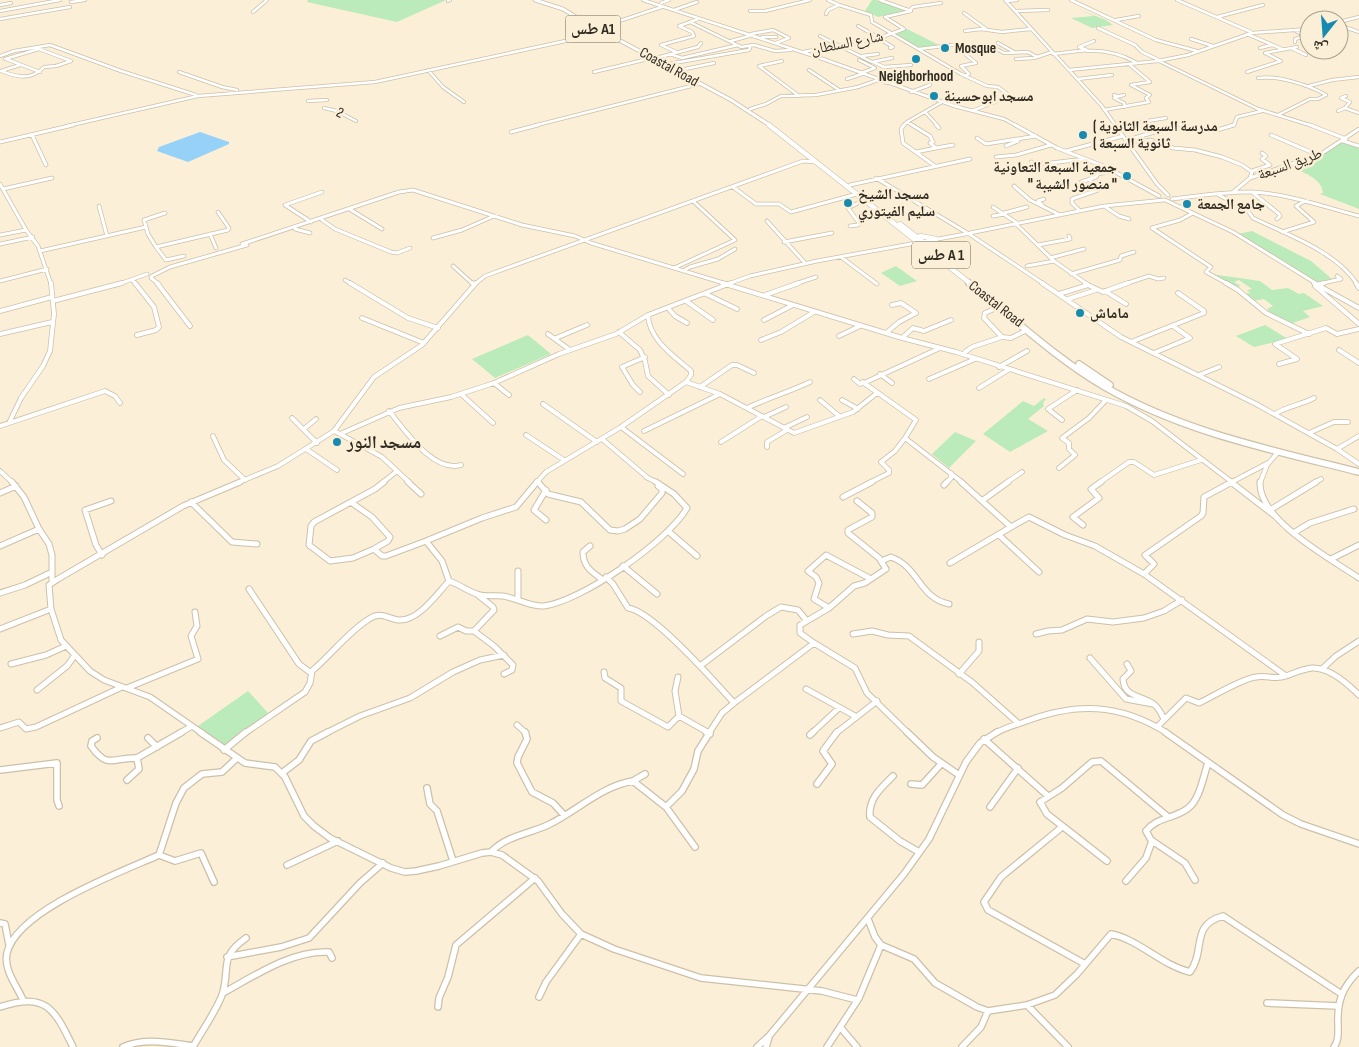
<svg xmlns="http://www.w3.org/2000/svg" width="1359" height="1047" font-family="'Sofia Sans Condensed','Noto Naskh Arabic',sans-serif">
<rect width="100%" height="100%" fill="#fcefd7"/>
<path fill="#bbebba" d="M308,0h138l-49,22 -90,-20z
M872,0h4l29,11 -27,6 -13,-6z
M1078,9l28,11 7,5 -21,3 -21,-10 23,-2z
M907,29l32,16 -19,3 -26,-14z
M1342,142l17,6v61l-39,-15 3,-1c-1,-15 -20,-20 -33,-27l38,-15z
M1252,231l59,30 21,18 -16,3 -78,-48z
M896,266l21,15 -17,5 -19,-13z
M1211,274l49,7 12,9 16,-2 11,6 5,-1 19,13 -20,5 7,6 -20,7 -23,-11 3,-1 -3,-3 6,-3 -9,-7 -11,2 -10,-7 7,-1 -3,-3 5,-1 -13,-9 -5,2 7,4 -8,1z
M1265,325l23,14 -34,8 -18,-11z
M528,335l23,19 -56,24 -23,-19z
M1044,398l2,1 -3,4 1,3 -16,13 20,12 -38,21 -27,-18 40,-33 11,5z
M955,432l21,9 -27,27 -17,-14z
M248,691l20,22 -42,33 -28,-20z"/>
<path fill="#96d2f8" d="M200,132l29,10v2l-41,18 -31,-11 2,-4z"/>
<g fill="none" stroke-linecap="round" stroke-linejoin="round">
<defs>
<path id="minor-far4" d="M643,0l180,59 131,47 50,13 13,7
M1005,0l96,105 15,21
M1071,0l85,40 41,11
M1177,0l74,32
M448,1l2,-1
M1006,1l11,-1
M71,2l14,-2
M661,3l8,-3
M0,5l11,-2
M839,5l32,10 1,7 89,52 26,12 11,1 12,9 -38,15
M674,10l23,-8
M910,10l3,-3 28,-4
M0,11l60,-11
M750,11h15l45,-11
M1015,11l33,-1
M253,12l14,-12
M964,13l22,16
M826,14l2,-4 11,-5 -11,-5
M1217,17l46,-12
M0,19l70,-12
M698,19l-8,3 51,25 13,-2 21,6 16,-1
M1116,20l23,-4
M1339,22l20,-5
M1339,25l20,7
M858,26l18,10
M1098,28l37,17 7,7 17,8
M578,29l10,-6 21,-2
M965,31l16,-2 21,3 29,-3
M1339,32l6,3 -6,2
M751,34l22,-4 16,8 -13,5
M1247,34l35,15
M820,36l52,26 20,-4
M762,37h14
M878,38l15,9 -3,1
M1191,39l22,7
M731,41l18,-5
M1295,42v-3l10,-3 -9,-5
M998,43l16,9
M1260,48l12,-3
M1291,48l15,7
M919,49l41,-5 14,4 19,-1 11,6 24,-1 9,5
M1087,50l-8,-3 15,-6
M1087,51c18,-1 34,3 50,12
M676,52l-15,-7 33,-9 -2,-4 -13,-6 11,-4
M803,52l79,-15 22,-8 -19,-12 26,-6 -31,-11
M670,54l12,4 56,-13
M965,54l11,9 -15,3 8,8 -4,2
M1053,54l34,-4
M0,56l14,-5 36,-6 71,26 75,24
M862,56l16,-2
M656,58l42,-11 3,-4
M5,59l34,-10 32,12 -15,5 -12,1c-13,14 -27,10 -43,4l19,-6
M6,59l34,13
M1016,59l18,-1 18,-6
M859,60l16,8 -14,5
M782,61l-23,5 40,30
M1159,61l99,48 55,17
M873,62l11,5 27,-2
M668,64l81,-14 2,-5
M428,70l15,17 21,15
M680,70l34,-7
M809,70l30,20
M1069,70l89,-9 30,-6 64,-22 57,-4
M179,72l43,15 15,3
M594,72l58,-14
M1247,72l34,-11 -16,-8 32,-6
M1258,78c19,-3 51,7 68,17l-8,4h-8l-32,16
M847,79l15,-5
M1078,79l34,-4
M886,83l23,-8
M1309,86l23,-6 27,-3
M911,92l19,-7
M1114,95l3,1 -3,2 10,5 1,4
M1116,97l8,-2
M308,101l19,-1
M324,108l13,3 19,10
M1345,108l5,-6 -9,-4 5,-2
M750,109l16,-5 15,-8 35,-1 42,-8 20,-7
M1104,110l45,-8 -3,-4 4,-3 -19,-10 19,-3 -20,-17
M1338,111l7,-3 14,5
M925,112l13,14
M907,122l7,4
M67,126l131,-30 177,-14 195,-42 8,-4 3,-6c27,-3 54,-15 81,-23
M533,126l166,-42
M903,126l4,-4 35,-20
M1116,126l50,-8
M1174,126l7,-2
M1230,126l4,-1 3,-8 25,-6"/>
<path id="minor-far3" d="M904,125l-3,4 2,14 32,23
M912,125l18,11 3,6 -3,1 6,5 -20,4
M936,125l3,3
M1015,125l42,23 49,19 53,29
M1115,125l42,59 11,11
M1310,125l36,14
M1116,126l6,-1
M1214,131l20,-6
M511,132l27,-7
M32,135l14,30
M1271,135l47,20
M977,138l9,6 50,-8
M1125,139l16,3 9,-2 23,8 22,2 27,7 20,8 10,7 -2,6
M1131,139l47,-14
M1343,141l16,5
M0,142l73,-17
M1006,146l12,-5
M936,148l17,-3
M1066,151l57,-15
M996,157l20,-2 35,-10
M1031,162l11,2 42,-5
M1252,171l18,-6 -8,-6 4,-3 -4,-3
M876,178l93,56 75,50
M1081,182l15,-5 2,-3 15,-3
M0,184l26,46 12,16 13,38
M850,185l120,-26
M1014,186l16,14 30,15
M733,187l23,17h23l12,8 66,-18
M3,189l49,-11
M1252,192l27,22 1,2 -3,3
M1232,193l18,-15 71,-24 38,-25
M1217,194l31,17 5,7c33,16 84,34 104,66
M1172,199c27,-3 54,-8 81,-7 36,2 71,15 106,24
M1165,200l68,32 84,52
M99,206l8,30
M1043,206l-5,-5 6,-2
M1104,206l15,10 10,3
M993,207l24,16
M351,210l31,19
M1080,211l-8,-8v-4l26,-9 -9,-11
M165,213l-21,7 4,14 8,13 72,-17 1,-2 -11,-16
M1004,213l23,-6
M1193,213l-13,7 -28,8 59,39 -5,5 22,12
M993,216l12,-2
M322,220l13,9 56,23 6,1 13,-5
M767,221l38,42
M311,222l-26,-17 37,-13
M1015,223l39,38 33,23
M850,226l8,-1 1,-2 -11,-15 16,-8
M295,229l15,4
M1282,232l32,-10 -18,-16 9,-5
M970,233l134,-27 60,-6
M210,234l6,14
M0,235l26,-5
M433,238l29,-8 32,-14
M784,242l48,-9
M0,244l33,-7
M242,244l157,-52 14,-2 109,35 53,11 16,7 136,41
M1038,245l32,-6 -1,-3
M156,247l10,13 18,-4
M40,251l106,-24
M841,257l36,27
M1050,258l34,-9
M453,266l20,18
M1027,266l27,-5
M674,268l61,-28 -42,-39
M683,271l7,-4 28,-8 17,-10
M1071,274l49,-14 1,-4 13,-4
M132,280l4,4
M345,280l7,4
M0,281l47,-12
M119,284l28,-10
M159,284l-8,-6 1,-2 18,-9 77,-22
M475,284l10,-8 318,-115 13,1
M728,284l22,-8 67,-15 154,-28
M795,284l21,-7
M1125,284l24,-8 9,3 6,-1
M1319,284l22,-5 -4,-3"/>
<path id="minor-far2" d="M135,283l19,24 5,20 -3,3 -19,5
M157,283l33,43
M350,283l58,35 30,10
M472,283l2,2
M722,283l180,55 54,14 170,54 26,15 81,62
M1042,283l79,54 135,67 81,45 22,15
M1226,283l12,7 28,23 43,21
M1314,283l45,25
M1356,283l3,5
M1088,285l15,7 25,-9
M1317,285l7,-2
M1315,286l44,38
M1105,291l21,13
M706,294l31,15
M1059,294l29,-9 -3,-2
M765,295l34,-12
M1068,299l28,-9
M53,301l69,-18
M686,301l27,19
M999,307l-14,6 -1,5 18,19
M668,308l7,8 12,7
M0,311l52,-14
M362,318l62,25
M764,320l29,-15
M619,332l21,18 5,11 3,15 21,19
M886,333l13,-11 17,-9 -15,-10 -9,2
M0,334l52,-12
M548,334l22,16
M839,336l21,-10
M556,338l31,-13
M902,338l11,-10 11,3 27,-11
M761,340l20,-8 33,-20
M1131,342l73,-29v-2l-26,-18
M940,348l-76,35 52,37 -11,18 58,45
M1339,350l20,13
M965,352l7,-5 30,-10 9,1 16,-8
M1154,353l36,-15 -17,-12
M1279,364l18,-5 -22,-15 51,-16 11,6 22,-5
M999,367l28,-16
M880,374l12,9
M1199,375l20,-8
M854,379l6,5 3,-2
M929,379l46,-20
M686,382l34,12 74,39 59,-21 24,-19
M494,383l15,12
M700,387l32,-22h5l17,8
M979,388l29,-18
M640,392l-7,-7 -11,-18 23,-10
M461,394l32,29
M820,400l19,16
M842,400l16,9
M543,404l54,38
M747,408c21,-10 42,-16 63,-26
M389,411c16,19 44,62 72,54
M1275,414c12,-8 26,-9 39,-16
M764,417l22,-10
M292,418l25,25
M1062,420l-14,-11 29,-19
M9,423l12,-25 22,-32 7,-15 4,-37 -3,-31
M0,426l105,-35 10,5 5,7
M621,427l62,47
M784,428l23,-11
M304,429l12,-10
M334,431l6,3 59,-26 52,-11 43,-14 65,-29 57,-20 32,-19
M644,431l76,-37
M1309,433l25,-11h14
M340,434l42,23 28,26
M526,435l38,25
M213,436l11,24 21,20
M602,439l46,39
M721,442l41,-26
M767,447v-5l20,-12
M306,449l31,21
M1337,449l22,-13
M1059,468l16,-13 -6,-6v-6l-7,-5 27,-20 17,-18
M0,471l13,12
M646,477l12,6
M537,481l2,2
M237,483l41,-17 56,-35 40,-54 48,-32 54,-62
M382,483l15,-12
M536,483l10,-11 75,-45 65,-45 5,-7v-4c-17,-15 -42,-31 -43,-56l83,-32
M869,483l20,-10v-3l-8,-8 14,-11 10,-13
M946,483l5,-5v-5
M1006,483l16,-11
M1099,483l30,-21h5l20,13 47,-15
M1230,483l38,-20
M1260,483l7,-18 12,-14
M1314,483l7,-4"/>
<path id="minor-far1" d="M12,482l12,15 15,32 10,15 3,11v27
M384,482l-9,7 -61,33 -3,4 -2,19 21,16 23,-3 21,-9 8,7h4l40,-15
M408,482l13,12
M538,482l10,12 33,8 29,28 8,1 7,-2 15,-10 22,-26v-4l-4,-3
M961,482l50,45 18,-10 36,18 30,11 49,28 142,102c8,-3 17,-7 26,-8 17,-1 36,16 47,27
M1231,482l44,34
M1260,482c-2,38 71,77 99,96
M944,485l3,-3
M546,490l-12,20 12,10
M0,493l16,-7
M843,497l29,-15
M983,500l25,-18
M191,502l41,40 25,2
M352,503l20,14 18,20 -2,4 -14,8
M1270,510l46,-28
M1083,525l-10,-8 26,-19 -8,-9 10,-7
M668,531l29,25
M1295,532l15,-9 44,-14
M1000,536l39,36
M0,546l39,-17
M590,546l-7,6c0,15 9,20 20,28
M102,555l-6,-10 -11,-35 26,-9
M1331,559l28,-14
M881,561l10,-4c28,10 28,41 58,47
M950,563l61,-36
M623,566l34,28
M518,571v29
M1144,574l10,-10 -9,-9 56,-39 2,-3 1,-16 28,-15
M606,577l7,7 15,24c25,3 87,74 106,95l80,-60 41,25 12,25 41,40
M449,581c10,3 18,10 28,13 8,3 18,1 26,2 14,2 27,11 41,10 38,-5 124,-65 143,-98l-13,-14 -18,-12
M249,589l50,75 12,9
M0,593l25,-8 27,-13
M478,595l15,12 1,3 -20,21 20,15 19,19 -1,5 -8,4
M829,608l-15,-9 5,-16 -3,-6 -8,-6 18,-16 45,24
M51,609l10,31 29,31 14,9 46,17 52,36
M0,629l51,-20 -2,-24 9,-6 125,-73 57,-24
M853,634l19,-3 16,4 21,1 64,47 45,40
M1036,634l12,-3 14,-1 25,-11 26,3 31,-4 20,-7 18,-11
M440,636l18,-9 8,4h8
M814,643l-14,-10v-8l29,-17 25,-22 11,-3 21,-14 -7,-11 -31,-25v-3l24,-13v-4l-15,-12
M1090,658l36,41 27,5
M11,664l35,-9 20,-9
M1127,664l4,7 -8,8c1,18 17,16 29,24 6,3 9,10 12,16
M700,666l66,-50 15,-9 17,3 9,11
M1322,669l14,-13 23,-15
M604,672l1,6 16,10v13l47,26 11,-11 -4,-25 3,-14
M959,674l20,-23v-9
M127,688l71,-29 -7,-23 6,-10 -2,-14
M806,689l49,27
M37,690l30,-24 8,-11
M679,716l30,17
M517,725l9,8
M1157,727l29,-29 13,5c15,-7 42,-24 57,-26 11,-2 19,3 30,-1
M0,728l19,-6 7,7 10,-2 86,-40
M180,733l12,-7
M245,733l60,-41 5,-9 2,-12c19,-16 36,-39 57,-52 12,-8 17,-1 29,1 20,2 39,-26 51,-39l-7,-20 -16,-20 56,-23 34,-11 21,-25
M326,733l34,-17 50,-18 43,-26 27,-12 24,-5
M709,733l13,-20 12,-10
M812,733l27,-25
M836,733l41,-32
M996,733c8,-5 19,-8 28,-11 52,-20 95,-19 143,11"/>
<path id="minor" d="M200,732l45,31 30,4 10,10 19,39 10,10 16,12 61,30 14,4 11,-1 23,-5 43,-13 9,-1 11,3 36,26 24,33 19,20 33,15 87,29 121,13 35,9
M525,732l2,7 -9,18 -1,6 15,29 21,11 11,12
M706,732l4,2
M907,732l26,25 26,18
M1165,732l118,83 18,9 58,20
M810,735l3,-3
M97,738l-5,3 -1,5c17,24 22,11 46,12l45,-26
M148,738l9,9
M984,739l64,57
M224,750l22,-18
M0,770l57,-7v37l2,6
M282,773l17,-13 12,-19 17,-9
M893,776c-12,12 -25,23 -23,41l30,24 19,11
M127,780l12,-11 -2,-11
M633,781l12,-7
M817,784l15,-20 -9,-13 14,-19
M911,784l11,1 19,-21
M427,788l3,16 7,7 16,50
M666,807l16,-16 12,-22 4,-18 12,-19
M990,807l28,-39
M1062,827l-61,50 -17,25 4,8 97,54
M491,852c16,-17 39,-18 59,-28 28,-14 52,-38 83,-43l33,26 29,40
M159,855l16,6 26,-8 13,29
M1107,861l-60,-47 -7,-12 22,-14 30,-26 9,-1 66,55
M287,865l51,-24
M1195,880l-10,-17 -34,-23 -5,-9c11,-14 27,-12 41,-22 13,-9 16,-32 21,-46
M1126,881l20,-23 6,-17
M868,919l7,18 6,8 33,14 21,24 42,24 11,4 39,-6 28,-10 22,-21 34,-40c29,6 50,31 79,38 16,-22 0,-47 33,-56l117,77
M0,923l5,1 4,21
M227,957l54,-10 28,-9 51,-55 23,-20
M223,993c31,-17 69,-43 106,-41l3,6
M539,997l7,-15 35,-48
M23,1000c-6,-14 -20,-31 -16,-47 10,-43 114,-81 152,-98l17,-52 8,-15 18,-14 20,-2 15,-14
M1267,1003l71,3
M1027,1005l41,42
M0,1007c46,-15 54,1 73,40
M438,1007l1,-9 9,-21 8,-32 79,-67
M841,1028l16,19
M123,1047c22,-10 47,-4 70,-1
M193,1047c8,-15 26,-40 30,-55 7,-26 -4,-35 23,-54
M757,1047l12,-11 135,-162 25,-35 37,-77 14,-19 17,-11
M766,1047l3,-10
M827,1047l32,-49 22,-53
M962,1047l19,-20 7,-16
M1334,1047c5,-7 4,-14 4,-23 -1,-22 4,-37 21,-53"/>
<path id="highway-far2" d="M535,0l28,9 13,8 10,9 18,6 127,68 40,26
M581,17l20,7 8,8
M570,40l36,-5"/>
<path id="highway-far1" d="M769,125l202,159
M900,224l45,35
M920,236l16,3"/>
<path id="highway" d="M969,283c43,34 89,77 136,104 78,45 167,63 254,85
M1079,364l31,21"/>
</defs>
<use href="#minor-far4" stroke="#ccc0a9" stroke-width="4"/>
<use href="#minor-far3" stroke="#ccc0a9" stroke-width="4.5"/>
<use href="#minor-far2" stroke="#ccc0a9" stroke-width="5.5"/>
<use href="#minor-far1" stroke="#ccc0a9" stroke-width="7"/>
<use href="#minor" stroke="#ccc0a9" stroke-width="8"/>
<use href="#highway-far2" stroke="#ccc0a9" stroke-width="4.5"/>
<use href="#highway-far1" stroke="#ccc0a9" stroke-width="5.5"/>
<use href="#highway" stroke="#ccc0a9" stroke-width="8"/>
<use href="#minor-far4" stroke="#fff" stroke-width="2.5"/>
<use href="#minor-far3" stroke="#fff" stroke-width="3"/>
<use href="#minor-far2" stroke="#fff" stroke-width="4"/>
<use href="#minor-far1" stroke="#fff" stroke-width="5"/>
<use href="#minor" stroke="#fff" stroke-width="5.5"/>
<use href="#highway-far2" stroke="#fff" stroke-width="3"/>
<use href="#highway-far1" stroke="#fff" stroke-width="4.5"/>
<use href="#highway" stroke="#fff" stroke-width="5.5"/>
</g>
<g fill="#168baf" stroke="#fcefd7" stroke-width="2">
<circle cx="945" cy="48" r="5"/>
<circle cx="916" cy="59" r="5"/>
<circle cx="934" cy="96" r="5"/>
<circle cx="1083" cy="135" r="5"/>
<circle cx="1127" cy="176" r="5"/>
<circle cx="848" cy="203" r="5"/>
<circle cx="1187" cy="204" r="5"/>
<circle cx="1080" cy="313" r="5"/>
<circle cx="337" cy="442" r="5"/>
</g>
<g text-anchor="middle" dominant-baseline="central" stroke-width="5" stroke-linejoin="round" paint-order="stroke">
<g font-size="15" fill="#312d23" stroke="#fcefd7">
<text transform="translate(847 43) rotate(-11)">شارع السلطان</text>
<text transform="translate(669 67) rotate(29)">Coastal Road</text>
<text transform="translate(340 113) rotate(24)">2</text>
<text transform="translate(1290 164) rotate(-20)">طريق السبعة</text>
<text transform="translate(996 304) rotate(38)">Coastal Road</text>
</g>
<g font-size="15" font-weight="bold" fill="#312d23" stroke="#fcefd7" text-anchor="start">
<text x="955" y="48">Mosque</text>
<text x="916" y="76" text-anchor="middle">Neighborhood</text>
<text x="944" y="96">مسجد ابوحسينة</text>
<text x="1093" y="126">( مدرسة السبعة الثانوية<tspan x="1093" dy="17">( ثانوية السبعة</tspan></text>
<text x="1117" y="167" text-anchor="end">جمعية السبعة التعاونية<tspan x="1117" dy="17">" منصور الشيبة "</tspan></text>
<text x="858" y="194">مسجد الشيخ<tspan x="858" dy="17">سليم الفيتوري</tspan></text>
<text x="1197" y="204">جامع الجمعة</text>
<text x="1090" y="313">ماماش</text>
</g>
<g fill="#fcefd7" stroke="#6e6759" stroke-width="1">
<rect x="565.5" y="15.5" width="55" height="27" rx="4"/>
<rect x="912" y="241.5" width="58" height="27" rx="4"/>
</g>
<g font-size="16" font-weight="bold" fill="#312d23">
<text x="593" y="29">طس A1</text>
<text x="941" y="255">طس A 1</text>
</g>
<g font-size="18" font-weight="bold" fill="#312d23" stroke="#fcefd7" text-anchor="start">
<text x="347" y="442">مسجد النور</text>
</g>
</g>
<g transform="translate(1324 35) rotate(197)"><circle r="24" fill="#fcefd7" stroke="#aba18f"/>
<path d="M0-4L9 19L0 12L-9 19Z" fill="#168baf"/>
<text y="-8" font-size="14" font-weight="bold" text-anchor="middle" fill="#312d23">ش</text>
</g>
</svg>
